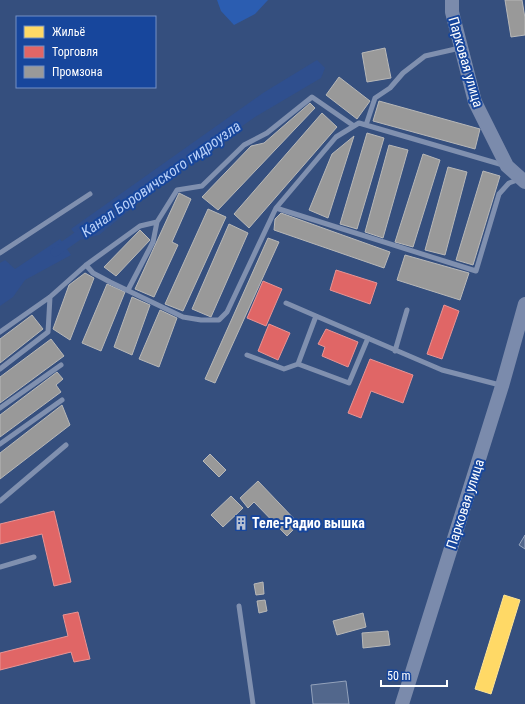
<svg xmlns="http://www.w3.org/2000/svg" width="525" height="704" font-family="'Roboto Condensed',sans-serif">
<rect width="100%" height="100%" fill="#354f7e"/>
<path fill="#2b5db1" d="M217,0h51l-13,14 -21,11 -13,-14z"/>
<path fill="#2f4f8e" d="M317,60l8,8 -4,10 -66,39 -85,60 -71,58 -18,5 -10,-11 192,-136z
M60,239l11,16 -46,25 -12,17 -13,9v-43l5,-3 10,9z"/>
<path fill="#ffd966" stroke="#ffe494" d="M504,595l16,5 -29,94 -16,-5z"/>
<path fill="#e06666" stroke="#e99494" d="M336,270l41,13 -7,21 -40,-14z
M263,281l19,8 -16,37 -19,-8z
M444,305l15,6 -17,48 -15,-5z
M269,324l21,9 -12,27 -20,-9z
M326,329l32,13 -10,25 -26,-11 3,-9 -7,-3z
M370,359l43,16 -10,28 -32,-12 -10,27 -13,-5z
M54,511l17,71 -17,4 -12,-52 -42,10v-20z
M78,612l12,47 -16,3 -3,-10 -71,18v-17l68,-17 -5,-21z"/>
<path fill="#999" stroke="#b8b8b8" d="M505,0h17l3,18v17l-14,2z
M385,48l6,30 -24,4 -5,-29z
M339,77l31,24 -13,18 -31,-24z
M379,101l101,28 -5,20 -102,-28z
M310,103l5,5 -97,102 -16,-13 49,-51 13,-3z
M322,113l15,14 -88,101 -15,-14z
M367,133l17,5 -27,91 -17,-5z
M354,136l-26,82 -19,-8 23,-56z
M389,145l19,5 -25,88 -18,-6z
M423,154l17,6 -27,87 -18,-5z
M448,167l19,5 -22,83 -20,-5z
M483,171l17,5 -27,89 -17,-5z
M179,193l12,6 -19,43 6,3 -24,52 -19,-8z
M208,209l18,8 -43,94 -18,-7z
M281,213l109,39 -6,16 -110,-38 1,-11z
M229,224l19,9 -37,84 -19,-8z
M140,230l10,10 -34,36 -12,-9z
M268,238l11,4 -64,141 -10,-4z
M405,255l64,18 -9,27 -63,-20z
M85,273l9,5 -24,62 -17,-11 16,-44z
M107,284l18,8 -24,59 -19,-8z
M132,297l18,8 -18,50 -18,-8z
M160,310l17,8 -18,49 -20,-8z
M32,315l11,14 -43,34v-24z
M51,339l13,17 -64,47v-26z
M57,372l6,7 -7,6 5,7 -61,45v-22z
M62,405l8,20 -70,54v-26z
M210,454l16,16 -7,7 -16,-16z
M258,481l41,43 -12,12 -33,-34 -6,6 -8,-10z
M231,496l12,12 -20,19 -12,-12z
M237 524a4 4 0 1 1 8 0a4 4 0 1 1-8 0Z
M263,582l1,12 -8,1 -2,-11z
M265,600l2,11 -8,2 -2,-12z
M363,613l3,14 -29,8 -4,-14z
M388,631l2,14 -27,3 -1,-15z"/>
<g fill="none" stroke-linecap="round" stroke-linejoin="round">
<path stroke="#2f4f8e" stroke-width="9" d="M55,252l31,-22"/>
</g>
<path fill="#52678c" stroke="#94a3bc" d="M525,535v14l-6,-4z
M346,681l3,23h-36l-2,-19z"/>
<g fill="none" stroke-linecap="round" stroke-linejoin="round">
<path stroke="#8090af" stroke-width="5" d="M366,125l9,-27 15,-10 13,-15 22,-17 35,-8
M276,208l200,63 23,-77 10,-11 11,-4
M0,253l90,-59
M86,265l7,8 17,9 73,35 18,3h18l8,-8 49,-104 60,-71 18,-11
M128,290l25,-48 4,-20
M286,303l30,13
M0,332l50,-35 36,-32 54,-39 17,-4 20,-32 25,-4 42,-41 23,-12 45,-36 42,29 5,-3 144,42
M368,338l-19,45 -51,-19 18,-48 126,54 58,15
M395,351l12,-41
M247,355l37,14 14,-5
M0,369l48,-37 2,-35
M0,408l61,-43
M0,444l62,-44
M0,501l66,-56
M0,567l34,-10
M239,606l14,98"/>
<path stroke="#7b8bac" stroke-width="14" d="M452,0v12l23,90 32,64 18,16
M402,704l100,-318 23,-82"/>
</g>
<defs>
<symbol id="building-bare" viewBox="-9 -9 18 18"><path d="M-4-6H4V6H1V3H-1V6H-4ZM-2.5-4.3h1.7v1.8h-1.7ZM.8-4.3h1.7v1.8H.8ZM-2.5-1h1.7V.8h-1.7ZM.8-1h1.7V.8H.8Z" fill="#b8c1d2" stroke="#17469c" stroke-width="2.5" paint-order="stroke"/></symbol>
</defs>
<g fill-rule="evenodd">
<use href="#building-bare" x="231" y="513" width="20" height="20"/>
</g>
<g text-anchor="middle" dominant-baseline="central" stroke-width="4" stroke-linejoin="round" paint-order="stroke">
<g font-size="14" fill="#fff" stroke="#17469c">
<text transform="translate(466 62) rotate(74)">Парковая улица</text>
<text transform="translate(465 504) rotate(-72)">Парковая улица</text>
</g>
<g font-size="14" font-weight="bold" fill="#fff" stroke="#17469c" text-anchor="start">
<text x="252" y="523">Теле-Радио вышка</text>
</g>
<g font-size="15" font-style="italic" fill="#bad1f9" stroke="#17469c">
<text transform="translate(161 179) rotate(-35)">Канал Боровичского гидроузла</text>
</g>
</g>
<rect x="16" y="16" width="140" height="72" fill="#17469c" stroke="#7490c4"/>
<rect x="24" y="26" width="20" height="12" fill="#ffd966" stroke="#7490c4"/>
<text x="52" y="36" font-size="12" fill="#ffffff">Жильё</text>
<rect x="24" y="46" width="20" height="12" fill="#e06666" stroke="#7490c4"/>
<text x="52" y="56" font-size="12" fill="#ffffff">Торговля</text>
<rect x="24" y="66" width="20" height="12" fill="#999999" stroke="#7490c4"/>
<text x="52" y="76" font-size="12" fill="#ffffff">Промзона</text>
<path d="M381 680v6h66v-6" fill="none" stroke="#ffffff" stroke-width="2"/>
<text x="387" y="680" font-size="12" fill="#ffffff" stroke="#17469c" stroke-width="3" paint-order="stroke">50 m</text>
</svg>
